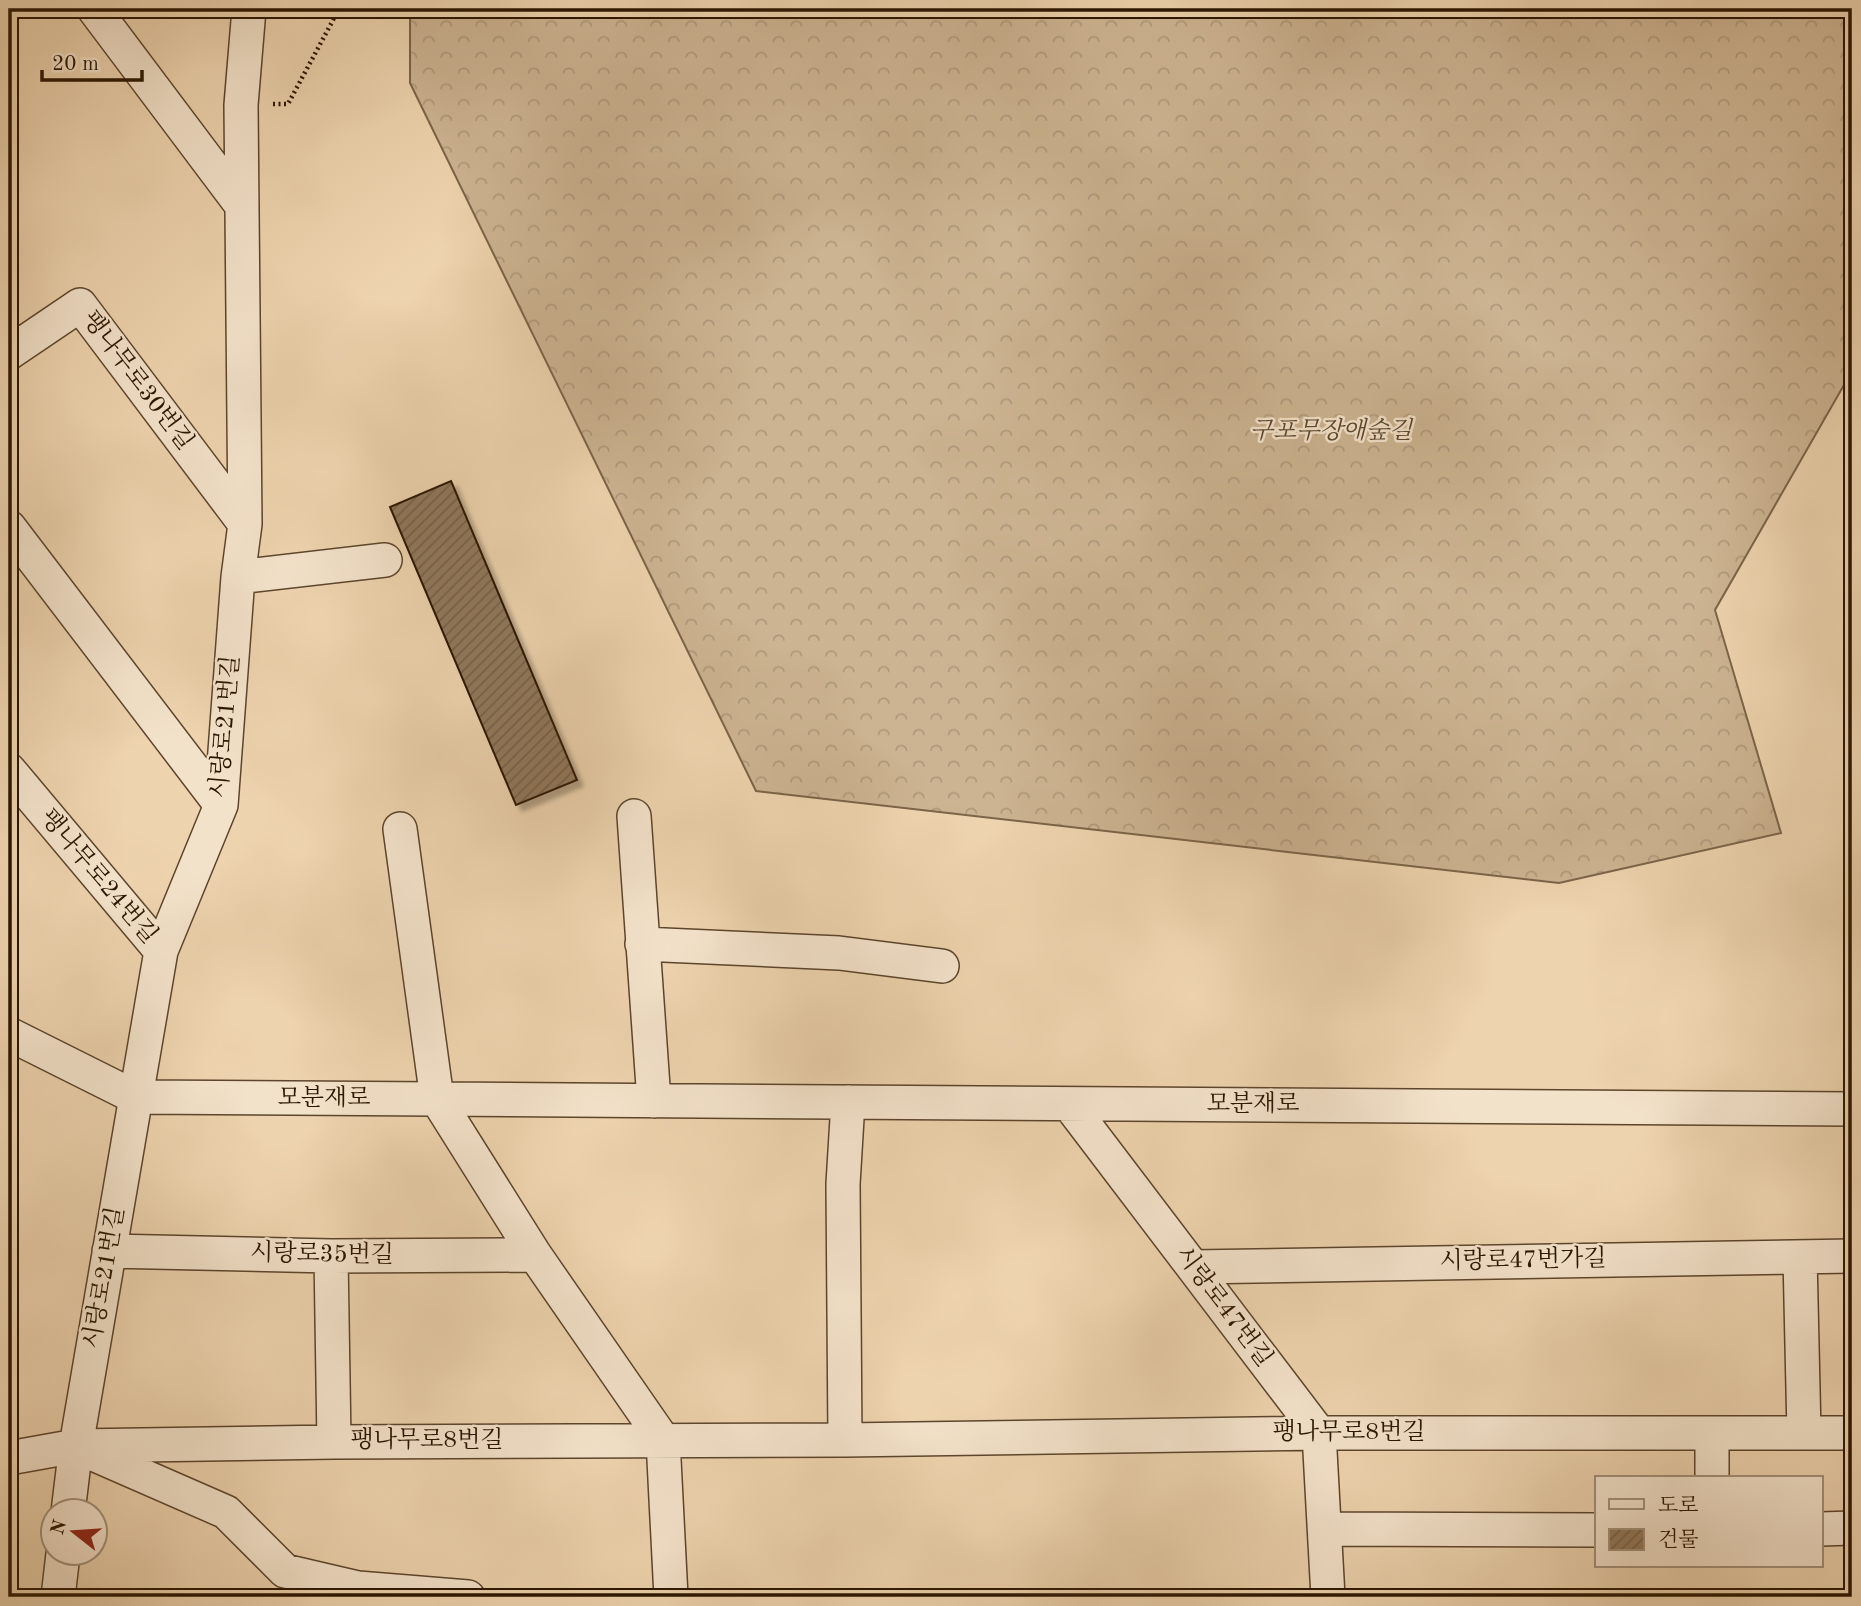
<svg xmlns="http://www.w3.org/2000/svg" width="1861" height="1606" font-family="'Old Standard TT','Noto Serif KR',serif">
<defs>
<pattern id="forest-crowns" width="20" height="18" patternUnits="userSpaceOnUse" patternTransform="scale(1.75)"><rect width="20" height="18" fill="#ccb391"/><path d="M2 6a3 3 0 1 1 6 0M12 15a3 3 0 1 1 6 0" fill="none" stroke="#af997b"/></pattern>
<pattern id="building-hatch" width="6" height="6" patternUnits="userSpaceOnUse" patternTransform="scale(1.75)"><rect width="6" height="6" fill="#90785b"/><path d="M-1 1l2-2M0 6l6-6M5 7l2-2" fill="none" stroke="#766149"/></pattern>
<filter id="shadow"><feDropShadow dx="6" dy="6" stdDeviation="2" flood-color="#0004"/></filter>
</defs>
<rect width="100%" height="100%" fill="#edd3ae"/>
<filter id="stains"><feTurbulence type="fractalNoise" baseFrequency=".00286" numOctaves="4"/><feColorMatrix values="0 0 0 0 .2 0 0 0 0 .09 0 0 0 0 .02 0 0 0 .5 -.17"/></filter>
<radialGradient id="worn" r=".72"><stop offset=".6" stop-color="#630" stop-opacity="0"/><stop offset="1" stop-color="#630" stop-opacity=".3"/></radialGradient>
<path fill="url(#forest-crowns)" stroke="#7c6449" stroke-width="2" d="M410,9h1442v362l-137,239 66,223 -222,50 -803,-92 -346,-708z"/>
<path fill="url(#building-hatch)" stroke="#2b1601" stroke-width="2" filter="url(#shadow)" d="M451,481l126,299 -61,25 -126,-298z"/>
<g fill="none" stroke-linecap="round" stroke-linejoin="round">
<defs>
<path id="minor" d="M94,9l148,197
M9,353l71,-48 165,219
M9,527l212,278
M238,577l147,-17
M9,770l152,181
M634,816l20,285
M400,829l37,270 98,156 128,185 8,157
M642,944l197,9 103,13
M9,1034l126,63 1717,12
M1069,1104l250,329 9,164
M109,1251l222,5 204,-1
M331,1256l3,186
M1800,1257l4,176
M1193,1267l659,-11
M845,1440l-2,-256 5,-82
M84,1450l142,62 59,59 73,17 110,9
M9,1458l67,-12 258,-4 511,-2 474,-7h533
M1712,1478v-45
M68,1512l8,-66 85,-495 60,-146 17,-228 7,-53 -4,-419 8,-96
M1325,1529l272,1
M1821,1529l31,-1
M58,1597l5,-43"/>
</defs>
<use href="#minor" stroke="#5c452c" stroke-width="36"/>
<path stroke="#2b1601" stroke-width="4.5" stroke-dasharray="2 3.5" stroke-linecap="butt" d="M273,104h15l51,-95"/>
<use href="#minor" stroke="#f3e2ca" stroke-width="33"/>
</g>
<g text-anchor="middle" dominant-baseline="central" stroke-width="5" stroke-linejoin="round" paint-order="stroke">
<g font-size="24" fill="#2b1601" stroke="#f3e2ca">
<text transform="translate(137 381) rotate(53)">팽나무로30번길</text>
<text transform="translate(226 727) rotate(-85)">시랑로21번길</text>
<text transform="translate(98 877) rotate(50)">팽나무로24번길</text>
<text x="324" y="1099">모분재로</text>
<text x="1253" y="1105">모분재로</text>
<text transform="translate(322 1255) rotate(1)">시랑로35번길</text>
<text transform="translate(1523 1261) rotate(-1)">시랑로47번가길</text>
<text transform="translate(105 1278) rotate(-80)">시랑로21번길</text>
<text transform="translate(1223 1307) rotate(53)">시랑로47번길</text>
<text x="1349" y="1433">팽나무로8번길</text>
<text x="427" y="1441">팽나무로8번길</text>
</g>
<g font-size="24" font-style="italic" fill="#5b452c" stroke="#f3e2ca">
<text x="1331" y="432">구포무장애숲길</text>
</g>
</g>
<rect width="1861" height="1606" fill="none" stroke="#edd3ae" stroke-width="35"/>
<rect x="10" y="10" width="1840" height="1585" fill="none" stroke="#2b1601" stroke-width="3.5"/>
<rect x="18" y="18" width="1826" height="1571" fill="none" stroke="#2b1601" stroke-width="2"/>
<rect x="1595" y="1476" width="228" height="91" fill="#f3e2ca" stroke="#a3907a" stroke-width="2"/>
<rect x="1609" y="1499" width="35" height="10" fill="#f3e2ca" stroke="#a3907a" stroke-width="2"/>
<text x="1658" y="1512" font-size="21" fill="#2b1601">도로</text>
<rect x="1609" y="1529" width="35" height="21" fill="url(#building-hatch)" stroke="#a3907a" stroke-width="2"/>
<text x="1658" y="1546" font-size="21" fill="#2b1601">건물</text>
<g transform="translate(74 1532) rotate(287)"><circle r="33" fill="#f3e2ca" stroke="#a3907a" stroke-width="2"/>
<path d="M0-5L12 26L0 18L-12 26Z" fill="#8f2418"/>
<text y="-10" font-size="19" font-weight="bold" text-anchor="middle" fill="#2b1601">N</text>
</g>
<path d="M42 70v10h100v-10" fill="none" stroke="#2b1601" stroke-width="3.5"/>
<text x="52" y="70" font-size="21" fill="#2b1601" stroke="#f3e2ca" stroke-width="5" paint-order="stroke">20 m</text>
<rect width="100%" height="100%" filter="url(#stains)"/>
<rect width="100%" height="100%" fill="url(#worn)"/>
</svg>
